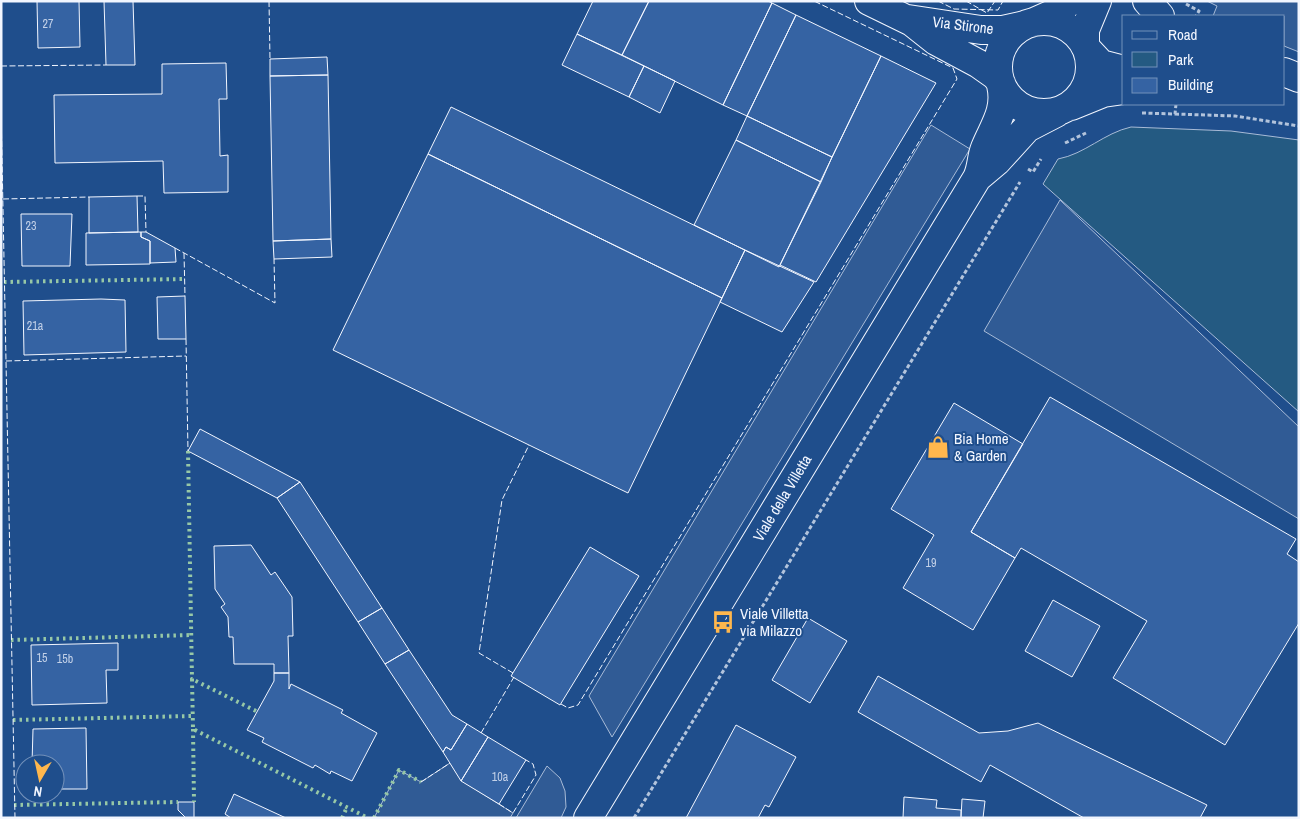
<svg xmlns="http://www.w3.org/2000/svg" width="1300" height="819" font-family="'Archivo Narrow',sans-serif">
<rect width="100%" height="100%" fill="#1f4e8c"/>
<path fill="#245a82" stroke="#a8bbd7" d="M1131,127l100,4 68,9v272l-256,-228 15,-25c27,-5 46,-26 73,-32z"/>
<path fill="#305b95" stroke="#a8bbd7" d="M1207,1h92v51l-15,-6v-30h-71l4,-10z
M931,125l39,24 -358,588 -23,-41z
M1060,200l239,227v92l-315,-188z
M450,763l12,18 51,32 -3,5h-136l25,-48 22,12z
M547,766l13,12 5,13 1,16 -5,11h-45z"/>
<path fill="#3563a3" stroke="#f2f6ff" d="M37,1h42l1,46 -42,1z
M104,1h29l2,64h-29z
M593,1h56l-27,54 -45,-21z
M649,1h119l4,2 -49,102 -101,-50z
M772,3l24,12 -49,101 -24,-11z
M796,15l85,41 -49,101 -85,-41z
M577,34l67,32 -15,31 -67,-32z
M881,56l55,27 -120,199 -36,-17z
M327,57l1,18 -58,1v-17z
M226,63l1,36h-8l1,57 8,-1v37l-64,1 -1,-32 -108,2 -1,-68 108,-1v-30z
M644,66l31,15 -15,32 -31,-16z
M328,75l3,164 -58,2 -3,-165z
M451,107l294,143 -23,48 -294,-144z
M747,116l85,41 -11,25 -85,-42z
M736,140l85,42 -42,85 -85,-42z
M428,154l294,144 -94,195 -295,-143z
M137,196l1,36 -49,1v-36z
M21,214h51l-2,52h-48z
M141,232v5l9,4v23l-64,1v-32z
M141,232h5l29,16 1,14 -26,1v-22l-9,-4z
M331,239l1,18 -58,2 -1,-18z
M745,250l69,32 -32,50 -62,-30z
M185,296l1,43h-28l-1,-42z
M101,299l24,1 1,52 -102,3 -1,-54z
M1050,397l246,142 -9,15 12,8v61l-74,122 -112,-67 34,-57 -126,-73 -6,10 -44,-26z
M954,403l69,41 -52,88 44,26 -42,72 -70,-42 31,-53 -43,-26z
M200,429l100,53 -23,16 -89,-47z
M300,482l82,126 -24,14 -81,-124z
M251,545l20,30 4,-3 17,25 1,39h-5l1,37h-15v-9h-40l-1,-27h-4l-1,-20 -7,-10 4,-3 -10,-15 -1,-43z
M590,547l49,29 -79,129 -49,-29z
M1053,600l47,26 -28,51 -47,-26z
M382,608l27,42 -24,14 -27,-42z
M808,618l39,23 -37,62 -38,-23z
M118,643v27h-12l1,33 -75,2 -1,-60z
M409,650l43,65 15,9 -16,26 -5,-3 -3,5 -58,-88z
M274,673h15v16l2,-5 52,26 -2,3 36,20 -25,48 -21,-10 -1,3 -15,-9 -2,3 -51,-26 2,-4 -17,-8 27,-49z
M878,676l101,57 29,-2 30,-8 169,82 -7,13h-116l-94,-53 -9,17 -123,-70z
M467,724l21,13 -27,44 -18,-29 3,-5 5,3z
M736,725l60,32 -27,50 -4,-2 -7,13h-72z
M86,728l1,61h-32v-25h-23l1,-35z
M488,737l38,23 -27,44 -38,-23z
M234,794l52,24h-55l-6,-4z
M904,797l33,3 -1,8 25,2v8h-58z
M962,799l23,2 -2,17h-22z
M178,802h16v16h-8l-8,-8z"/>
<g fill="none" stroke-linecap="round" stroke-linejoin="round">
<defs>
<path id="minor" d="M869,1l43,21 24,19 43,23 17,12 5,7
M1147,1l13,15
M908,19l73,11h22l22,-5
M998 67a46 46 0 1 1 92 0a46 46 0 1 1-92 0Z
M1034,22l25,-11 11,-10
M1085,45v-15l12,-29
M1087,49l14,15 23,6
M1284,72l15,6
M1071,106l32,-13 21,-3
M978,177l19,-16 30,-33 29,-15
M588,818l389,-640c5,-10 4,-20 8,-30 9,-22 22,-38 16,-63"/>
</defs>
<use href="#minor" stroke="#f2f6ff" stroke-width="30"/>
<path stroke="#b3c4dc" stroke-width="3" stroke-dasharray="4 2.5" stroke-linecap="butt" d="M1186,4l13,7 -3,5
M1142,113l33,1 1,-10
M1175,114l60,2 64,10
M1065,143l21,-10
M1028,169l5,3 8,-13
M634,818l386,-636"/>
<use href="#minor" stroke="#1f4e8c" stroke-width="28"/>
<path stroke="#97c8a6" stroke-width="4" stroke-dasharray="2.5 4" stroke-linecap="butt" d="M4,282l181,-3
M188,451l4,228
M11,640l180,-5
M256,711l-64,-32 1,50 175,89
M13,720l179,-4
M193,729l1,73
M14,805l164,-3
M342,818l5,-11
M374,818l25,-48 22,12"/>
<path stroke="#f2f6ff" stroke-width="1" stroke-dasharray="6 2.5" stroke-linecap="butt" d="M269,1l1,58
M938,1l16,8 44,1 5,-9
M966,1l21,12 8,-12
M1,66l105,-1
M1,107l14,711
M137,196h8l1,36
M3,199l86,-2
M175,248l100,55 -1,-44
M184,253l1,43
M186,339l2,112
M6,361l180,-5
M513,673l-34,-20 23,-153 27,-55
M561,704l7,4 10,-3 379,-626 -4,-11 -139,-67
M481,733l33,-56
M421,782l29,-19
M499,804l14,9 23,-38 -3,-11 -7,-4"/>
</g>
<defs>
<symbol id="shop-bare" viewBox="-9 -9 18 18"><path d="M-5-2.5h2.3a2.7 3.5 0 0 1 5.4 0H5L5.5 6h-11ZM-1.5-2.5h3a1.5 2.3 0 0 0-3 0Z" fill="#ffb74d" stroke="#1f4e8c" stroke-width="2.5" paint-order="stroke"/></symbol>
<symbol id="bus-bare" viewBox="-9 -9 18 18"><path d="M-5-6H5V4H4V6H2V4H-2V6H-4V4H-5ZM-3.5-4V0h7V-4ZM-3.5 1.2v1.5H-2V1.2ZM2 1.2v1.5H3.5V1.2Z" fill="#ffb74d" stroke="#1f4e8c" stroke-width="2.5" paint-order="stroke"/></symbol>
</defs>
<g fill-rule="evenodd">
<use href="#shop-bare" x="922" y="431" width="32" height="32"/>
<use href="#bus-bare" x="707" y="606" width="32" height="32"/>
</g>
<g text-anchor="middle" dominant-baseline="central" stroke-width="4" stroke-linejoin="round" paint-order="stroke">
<g font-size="12" fill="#c3d1e8">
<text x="48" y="24">27</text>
<text x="31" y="226">23</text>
<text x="35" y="326">21a</text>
<text x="931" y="563">19</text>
<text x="42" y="658">15</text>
<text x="65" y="659">15b</text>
<text x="500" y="777">10a</text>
</g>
<g font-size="15" fill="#f2f6ff" stroke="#1f4e8c">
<text transform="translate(963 25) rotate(7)">Via Stirone</text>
<text transform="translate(782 498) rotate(-59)">Viale della Villetta</text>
</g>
<g font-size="15" fill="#f2f6ff" stroke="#1f4e8c" text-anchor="start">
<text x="954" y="438">Bia Home<tspan x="954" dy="17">&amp; Garden</tspan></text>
<text x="740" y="613">Viale Villetta<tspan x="740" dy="17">via Milazzo</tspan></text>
</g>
</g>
<rect width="1300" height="819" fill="none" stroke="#f2f6ff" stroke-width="5"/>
<rect x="1122" y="15" width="162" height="90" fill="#1f4e8c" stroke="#7391ba"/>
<rect x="1132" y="31" width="25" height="8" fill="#1f4e8c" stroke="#7391ba"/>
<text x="1168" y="40" font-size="15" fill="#f2f6ff">Road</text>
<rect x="1132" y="52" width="25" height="15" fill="#245a82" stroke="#7391ba"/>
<text x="1168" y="65" font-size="15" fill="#f2f6ff">Park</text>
<rect x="1132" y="78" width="25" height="15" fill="#3563a3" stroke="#7391ba"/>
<text x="1168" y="90" font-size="15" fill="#f2f6ff">Building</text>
<g transform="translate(40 779) rotate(189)"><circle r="24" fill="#1f4e8c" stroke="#7391ba"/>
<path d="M0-4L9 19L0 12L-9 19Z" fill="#ffb74d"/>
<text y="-8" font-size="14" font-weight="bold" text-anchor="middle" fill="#f2f6ff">N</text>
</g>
</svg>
